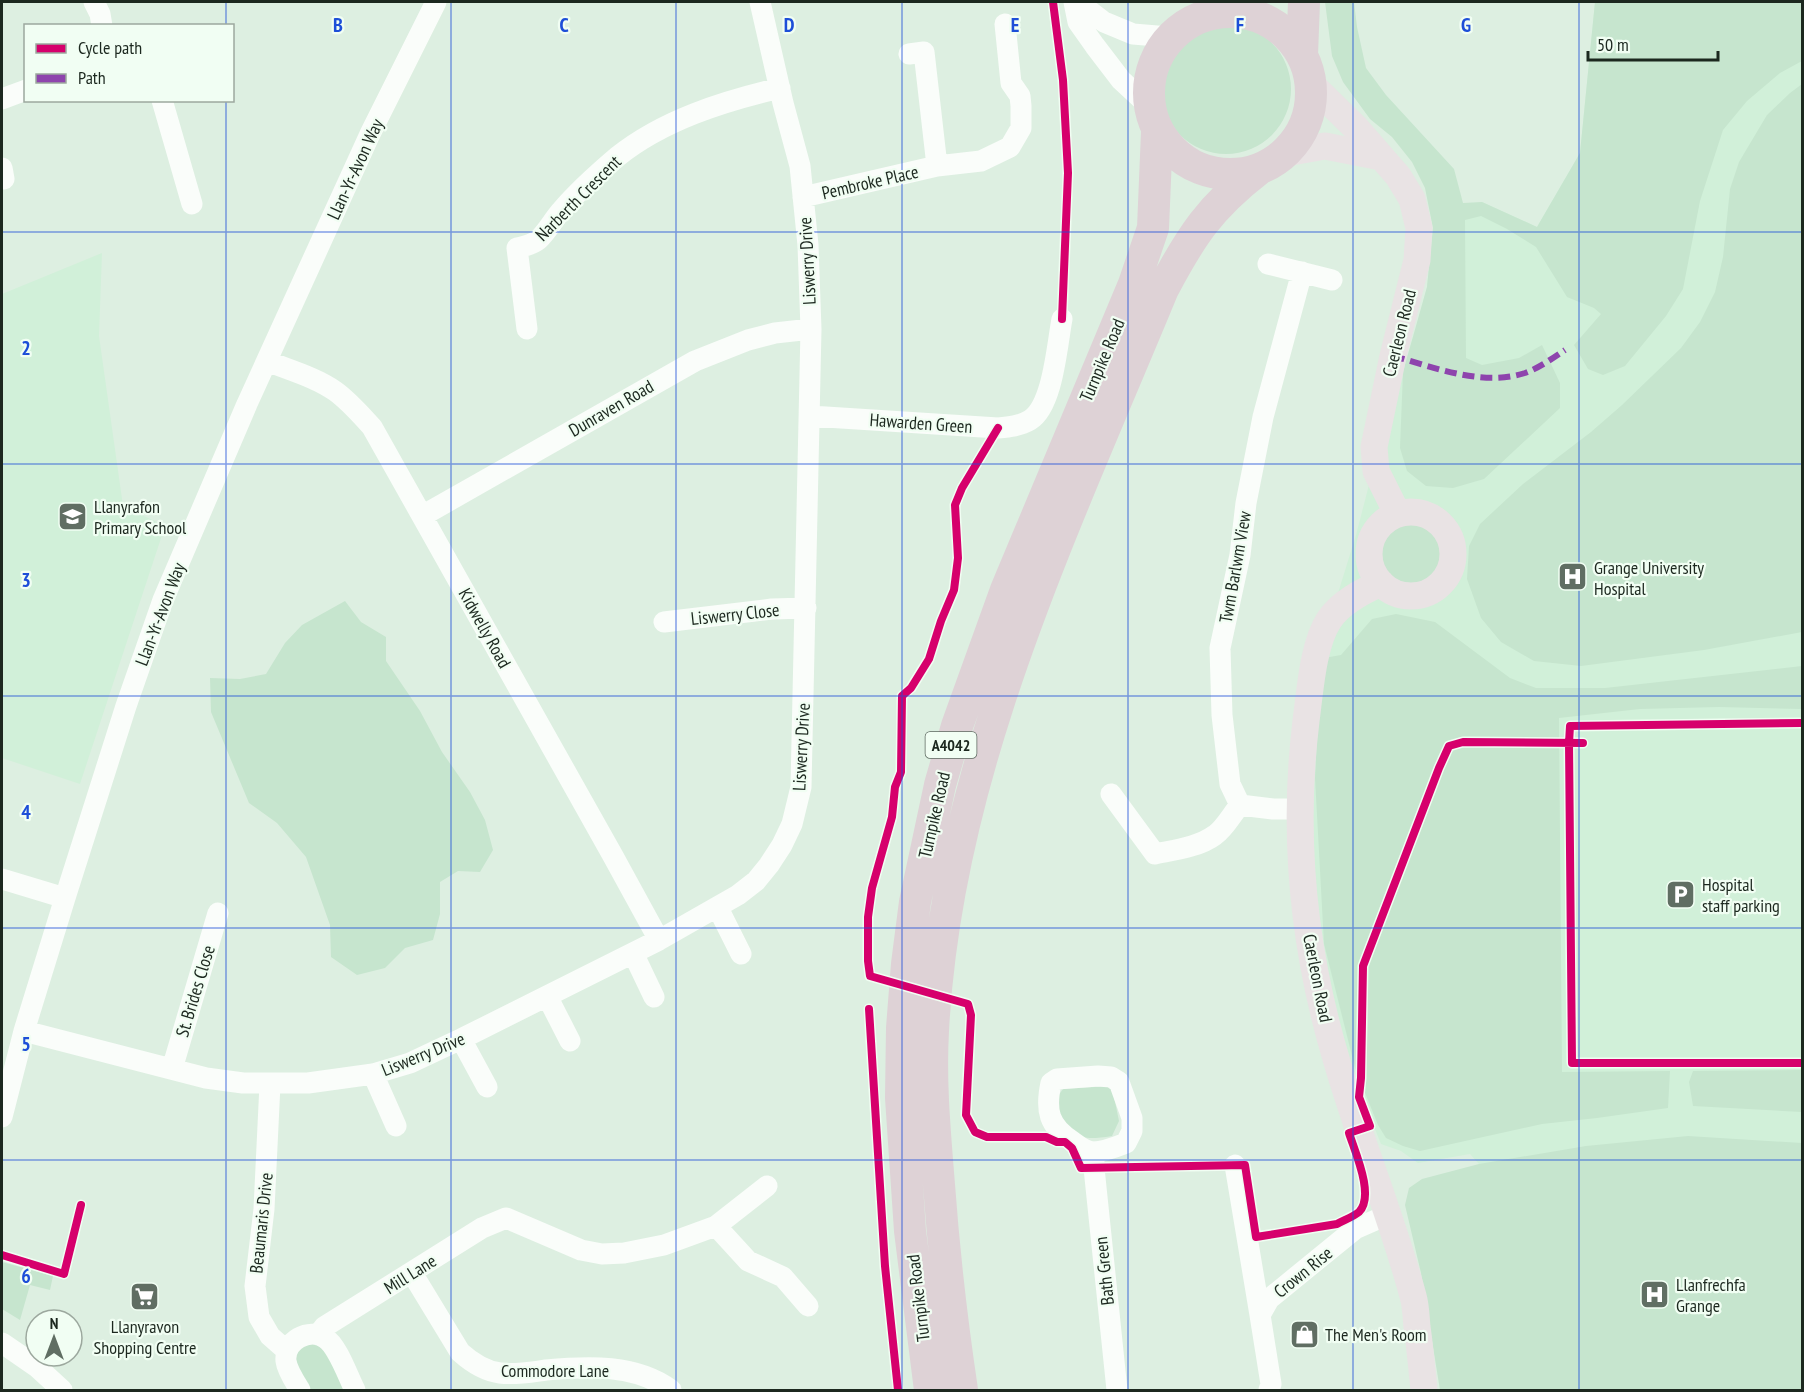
<svg xmlns="http://www.w3.org/2000/svg" width="1804" height="1392" font-family="'PT Sans Narrow',sans-serif">
<rect width="100%" height="100%" fill="#ddefe1"/>
<path fill="#d1f0d9" d="M1595,2h207v1388h-273l-50,-226 -9,-10 -52,9 -17,-12 -20,-7 -27,-67 -33,-122 -6,-49 -4,-124 19,-163 26,-84 28,-108 31,-95 12,-45 6,-59 -2,-14 51,-12 55,25 43,-74z
M102,253l-3,83 24,170 42,20 -85,258 -78,-26v-464z"/>
<path fill="#c6e5ce" d="M1325,2h29l3,25 9,41 20,27 68,74 9,34 19,-1 55,25 43,-74 15,-151h207v59l-22,12 -33,28 -24,29 -23,71 -17,88 -17,27 -41,50 -22,9 -15,-6 -14,-24 27,-31 -7,-6 -27,-11 -31,-50 -29,-18 -26,-13 -16,4 1,138 16,7 37,-7 23,-13 18,38v25l-76,71 -31,9 -27,-2 -19,-15 -7,-23 3,-76 24,-85 6,-59 -8,-40 -13,-26 -20,-25 -22,-18 -27,-37 -11,-26z
M1161 89a65 65 0 1 1 130 0a65 65 0 1 1-130 0Z
M1802,84v548l-98,18 -123,16 -47,-5 -33,-19 -20,-24 -14,-39 2,-33 11,-22 43,-40 68,-52 31,-27 59,-57 19,-26 15,-30 8,-35 7,-68 9,-27 28,-47 23,-22z
M1381 553a30 30 0 1 1 60 0a30 30 0 1 1-60 0Z
M345,601l16,21 25,15v24l34,50 22,41 28,40 15,28 8,30 -13,22 -22,-1 -18,11v32l-7,26 -28,8 -20,20 -28,7 -26,-18 -1,-32 -24,-68 -29,-34 -28,-20 -38,-91 -1,-34 30,1 26,-5 19,-31 17,-18z
M1396,614l39,8 75,56 26,10h69l197,-22v43l-83,-2 -79,2 -81,9 3,354 108,-1 -2,37 -71,10 -55,6 -122,27 -17,-5 -17,-8 -8,-13 -23,-57 -31,-124 -9,-166 5,-98 4,-22 17,-3 31,-36z
M1802,1070v42l-109,-6 -4,-24 4,-11z
M1110,1086l3,6 6,29 -7,15c-32,5 -31,2 -54,-18v-22l5,-7z
M1688,1136l114,7v247h-362l-19,-117 -16,-68 4,-17 13,-9 57,-15 107,-18z
M2,1262l51,14 -3,14 -20,-5 -10,35 -18,-11z
M322,1342l25,48h-40l-12,-25 1,-17z"/>
<g fill="none" stroke-linecap="round" stroke-linejoin="round">
<path stroke="#fafdfa" stroke-width="21" d="M94,2l6,12 2,12
M1074,2l4,20 17,24 26,34 28,26
M1078,2l26,20 29,12 36,3
M909,54l15,-2 13,114
M2,99l24,-9
M162,100l30,104
M2,168l2,11
M803,197l134,-31 44,-5 29,-14 11,-19v-22l-1,-10 -9,-13 -6,-59
M1268,264l64,16
M527,329l-10,-81c8,-2 15,-3 21,-8 9,-8 15,-20 23,-29 17,-20 36,-37 56,-54 46,-37 107,-56 163,-69
M267,361c22,9 48,16 68,30 14,10 25,23 37,36l241,429 46,84
M810,416l188,12c11,-1 22,-2 32,-8 23,-14 27,-75 32,-101
M422,516l273,-155 53,-21 27,-7 36,-4
M664,622l108,-13 34,-1
M1111,794l44,60c19,-4 44,-7 60,-19 10,-7 17,-21 25,-30
M1300,809h-27l-33,-4 -10,-21 -8,-69 -2,-67 20,-93 6,-52 17,-86 39,-145
M2,879l63,19
M718,908l23,46
M633,953l21,44
M547,996l23,45
M24,1031l182,47 37,5h65l65,-9 37,-11 51,-24 198,-99 79,-45 18,-14 13,-16 13,-20 10,-21 9,-37 10,-458 -3,-84 -8,-79 -17,-63 -23,-101
M461,1039l26,48
M172,1069l46,-156
M373,1074l23,52
M1098,1076l13,1 8,5 13,36v13l-6,12c-10,4 -22,9 -33,9 -9,-1 -14,-6 -21,-11 -23,-15 -27,-30 -21,-58l6,-4z
M270,1084l-6,125 -9,77 4,31 11,19 17,15
M2,1117l22,-86 41,-133 61,-192 37,-106 84,-196 123,-270 66,-132
M1094,1152v16l23,222
M1235,1165l25,150
M716,1226l32,35 35,16 25,29
M412,1273l48,79c11,10 25,19 40,21 16,2 31,-1 46,-3 42,-4 90,-6 125,20
M318,1335l6,-8 158,-99 24,-10 75,32 21,4 22,-1 40,-8 52,-19 51,-40
M2,1343l35,24 25,23
M300,1390c-5,-8 -13,-20 -14,-29 -2,-20 23,-34 39,-23 13,8 23,39 30,52
M1269,1390l2,-6 -11,-69 9,-16 86,-70 32,-14"/>
<path stroke="#e9e3e4" stroke-width="27" d="M1311,84l46,45 41,47 14,23 7,29 -2,32 -24,96 -19,91 2,24 21,42
M1286,153l39,-7 56,11
M1369 554a42 42 0 1 1 84 0a42 42 0 1 1-84 0Z
M1381,583c-18,8 -40,19 -52,37 -16,24 -19,71 -23,101 -14,115 -2,231 31,341 23,79 55,155 76,234 3,10 3,21 4,31 3,21 5,42 7,63"/>
<path stroke="#ded2d6" stroke-width="32" d="M1149 93a81 81 0 1 1 162 0a81 81 0 1 1-162 0Z
M1302,55l2,-53
M930,1390l-20,-159 -9,-133 1,-70 5,-64 8,-62 25,-117 17,-59 49,-136 128,-306 19,-56 4,-96
M962,1390c-10,-67 -18,-136 -23,-205 -4,-51 -9,-103 -6,-154 13,-261 132,-504 230,-742 28,-53 47,-82 95,-119"/>
<path stroke="#8e44ad" stroke-width="6" stroke-dasharray="12 6" stroke-linecap="butt" d="M1393,356c41,11 89,31 132,17 14,-5 28,-15 40,-23"/>
<defs>
<path id="cycleway" d="M1053,2l10,78 5,93 -6,146
M998,428l-36,60 -7,17 3,53 -4,32 -13,31 -12,38 -18,29 -9,8 -1,76 -6,15 -3,30 -20,71 -4,29v44l2,15 98,28 3,11 -5,100 9,17 12,5h59l11,5h8l7,6 9,20 164,-3 11,72 81,-13c7,-4 16,-7 22,-12 16,-16 -4,-60 -10,-79l21,-7 -11,-29 2,-19 2,-112 76,-198 10,-22 14,-4 120,1
M1802,723l-232,3 -1,17 3,320h230
M869,1009l16,257 13,124
M2,1255l62,19 17,-69"/>
</defs>
<use href="#cycleway" stroke="#f1fef3" stroke-width="11"/>
<use href="#cycleway" stroke="#d6006c" stroke-width="8"/>
</g>
<path fill="none" stroke="#1d4ed8" stroke-width="1.5" stroke-opacity="0.55" d="M226,2v24M451,2v1388M676,2v1388M902,2v1388M1128,2v1388M1353,2v1388M1579,2v1388M226,100v1290M2,232h1800M2,464h1800M2,696h1800M2,928h1800M2,1160h1800"/>
<defs>
<symbol id="school-square" viewBox="-11 -11 22 22"><rect x="-9" y="-9" width="18" height="18" rx="4" fill="#606e63" stroke="#f1fef3"/><path d="M0-5L7-2L0 1L-7-2ZM-4 1L0 2.5L4 1V4Q0 6-4 4Z" fill="#fff"/></symbol>
<symbol id="hospital-square" viewBox="-11 -11 22 22"><rect x="-9" y="-9" width="18" height="18" rx="4" fill="#606e63" stroke="#f1fef3"/><path d="M-5-5h3v3.5h4V-5h3V5h-3V1.5h-4V5h-3Z" fill="#fff"/></symbol>
<symbol id="parking-square" viewBox="-11 -11 22 22"><rect x="-9" y="-9" width="18" height="18" rx="4" fill="#606e63" stroke="#f1fef3"/><path d="M-3.5-5.5H1a3.5 3.5 0 0 1 0 7H-1V5.5H-3.5ZM-1-3.4V-.6H.8a1.4 1.4 0 0 0 0-2.8Z" fill="#fff"/></symbol>
<symbol id="supermarket-square" viewBox="-11 -11 22 22"><rect x="-9" y="-9" width="18" height="18" rx="4" fill="#606e63" stroke="#f1fef3"/><path d="M-6-5.5h2.5l.6 2H6L4.5 2H-2.5L-4.4-4H-6ZM-1.5 3.2a1.3 1.3 0 1 0 .1 0ZM3 3.2a1.3 1.3 0 1 0 .1 0Z" fill="#fff"/></symbol>
<symbol id="shop-square" viewBox="-11 -11 22 22"><rect x="-9" y="-9" width="18" height="18" rx="4" fill="#606e63" stroke="#f1fef3"/><path d="M-5-2.5h2.3a2.7 3.5 0 0 1 5.4 0H5L5.5 6h-11ZM-1.5-2.5h3a1.5 2.3 0 0 0-3 0Z" fill="#fff"/></symbol>
</defs>
<g fill-rule="evenodd">
<use href="#school-square" x="56" y="500" width="33" height="33"/>
<use href="#hospital-square" x="1556" y="560" width="33" height="33"/>
<use href="#parking-square" x="1664" y="878" width="33" height="33"/>
<use href="#hospital-square" x="1638" y="1278" width="33" height="33"/>
<use href="#supermarket-square" x="128" y="1280" width="33" height="33"/>
<use href="#shop-square" x="1288" y="1318" width="33" height="33"/>
</g>
<g text-anchor="middle" dominant-baseline="central" stroke-width="4.5" stroke-linejoin="round" paint-order="stroke">
<rect fill="#f1fef3" stroke="#5c685f" stroke-width="1.5" x="925.5" y="732" width="51" height="26" rx="4.5"/>
<g font-size="16" font-weight="bold" fill="#1c281f">
<text x="951" y="745">A4042</text>
</g>
<g font-size="18" fill="#1c281f" stroke="#f1fef3">
<text transform="translate(355 169) rotate(-65)">Llan-Yr-Avon Way</text>
<text transform="translate(870 182) rotate(-13)">Pembroke Place</text>
<text transform="translate(578 198) rotate(-45)">Narberth Crescent</text>
<text transform="translate(807 261) rotate(-93)">Liswerry Drive</text>
<text transform="translate(1399 333) rotate(-76)">Caerleon Road</text>
<text transform="translate(1102 360) rotate(-67)">Turnpike Road</text>
<text transform="translate(611 408) rotate(-30)">Dunraven Road</text>
<text transform="translate(921 423) rotate(4)">Hawarden Green</text>
<text transform="translate(1235 567) rotate(-80)">Twm Barlwm View</text>
<text transform="translate(160 614) rotate(-69)">Llan-Yr-Avon Way</text>
<text transform="translate(735 614) rotate(-6)">Liswerry Close</text>
<text transform="translate(485 628) rotate(61)">Kidwelly Road</text>
<text transform="translate(801 747) rotate(-87)">Liswerry Drive</text>
<text transform="translate(934 815) rotate(-77)">Turnpike Road</text>
<text transform="translate(1318 978) rotate(79)">Caerleon Road</text>
<text transform="translate(195 991) rotate(-73)">St. Brides Close</text>
<text transform="translate(423 1054) rotate(-22)">Liswerry Drive</text>
<text transform="translate(261 1223) rotate(-84)">Beaumaris Drive</text>
<text transform="translate(1104 1271) rotate(-96)">Bath Green</text>
<text transform="translate(1303 1272) rotate(-39)">Crown Rise</text>
<text transform="translate(410 1274) rotate(-32)">Mill Lane</text>
<text transform="translate(918 1298) rotate(-97)">Turnpike Road</text>
<text x="555" y="1370">Commodore Lane</text>
</g>
<g font-size="18" fill="#1c281f" stroke="#f1fef3" text-anchor="start">
<text x="94" y="506">Llanyrafon<tspan x="94" dy="21">Primary School</tspan></text>
<text x="1594" y="567">Grange University<tspan x="1594" dy="21">Hospital</tspan></text>
<text x="1702" y="884">Hospital<tspan x="1702" dy="21">staff parking</tspan></text>
<text x="1676" y="1284">Llanfrechfa<tspan x="1676" dy="21">Grange</tspan></text>
<text x="145" y="1326" text-anchor="middle">Llanyravon<tspan x="145" dy="21">Shopping Centre</tspan></text>
<text x="1325" y="1334">The Men's Room</text>
</g>
</g>
<g font-size="20" text-anchor="middle" font-weight="bold" fill="#1d4ed8" stroke="#f1fef3" stroke-width="4.5" stroke-linejoin="round" paint-order="stroke">
<text x="338" y="32">B</text>
<text x="564" y="32">C</text>
<text x="789" y="32">D</text>
<text x="1015" y="32">E</text>
<text x="1240" y="32">F</text>
<text x="1466" y="32">G</text>
<text x="26" y="355">2</text>
<text x="26" y="587">3</text>
<text x="26" y="819">4</text>
<text x="26" y="1051">5</text>
<text x="26" y="1283">6</text>
</g>
<rect width="1804" height="1392" fill="none" stroke="#1c281f" stroke-width="6"/>
<rect x="24" y="24" width="210" height="78" fill="#f1fef3" stroke="#9ca89e" stroke-width="1.5"/>
<rect x="36" y="44" width="30" height="9" fill="#d6006c" stroke="#9ca89e" stroke-width="1.5"/>
<text x="78" y="54" font-size="18" fill="#1c281f">Cycle path</text>
<rect x="36" y="74" width="30" height="9" fill="#8e44ad" stroke="#9ca89e" stroke-width="1.5"/>
<text x="78" y="84" font-size="18" fill="#1c281f">Path</text>
<g transform="translate(54 1338)"><circle r="28" fill="#f1fef3" stroke="#9ca89e" stroke-width="1.5"/>
<path d="M0-4.5L10 22L0 15L-10 22Z" fill="#606e63"/>
<text y="-9" font-size="16" font-weight="bold" text-anchor="middle" fill="#1c281f">N</text>
</g>
<path d="M1588 51v9h130v-9" fill="none" stroke="#1c281f" stroke-width="3"/>
<text x="1597" y="51" font-size="18" fill="#1c281f" stroke="#f1fef3" stroke-width="4.5" paint-order="stroke">50 m</text>
</svg>
